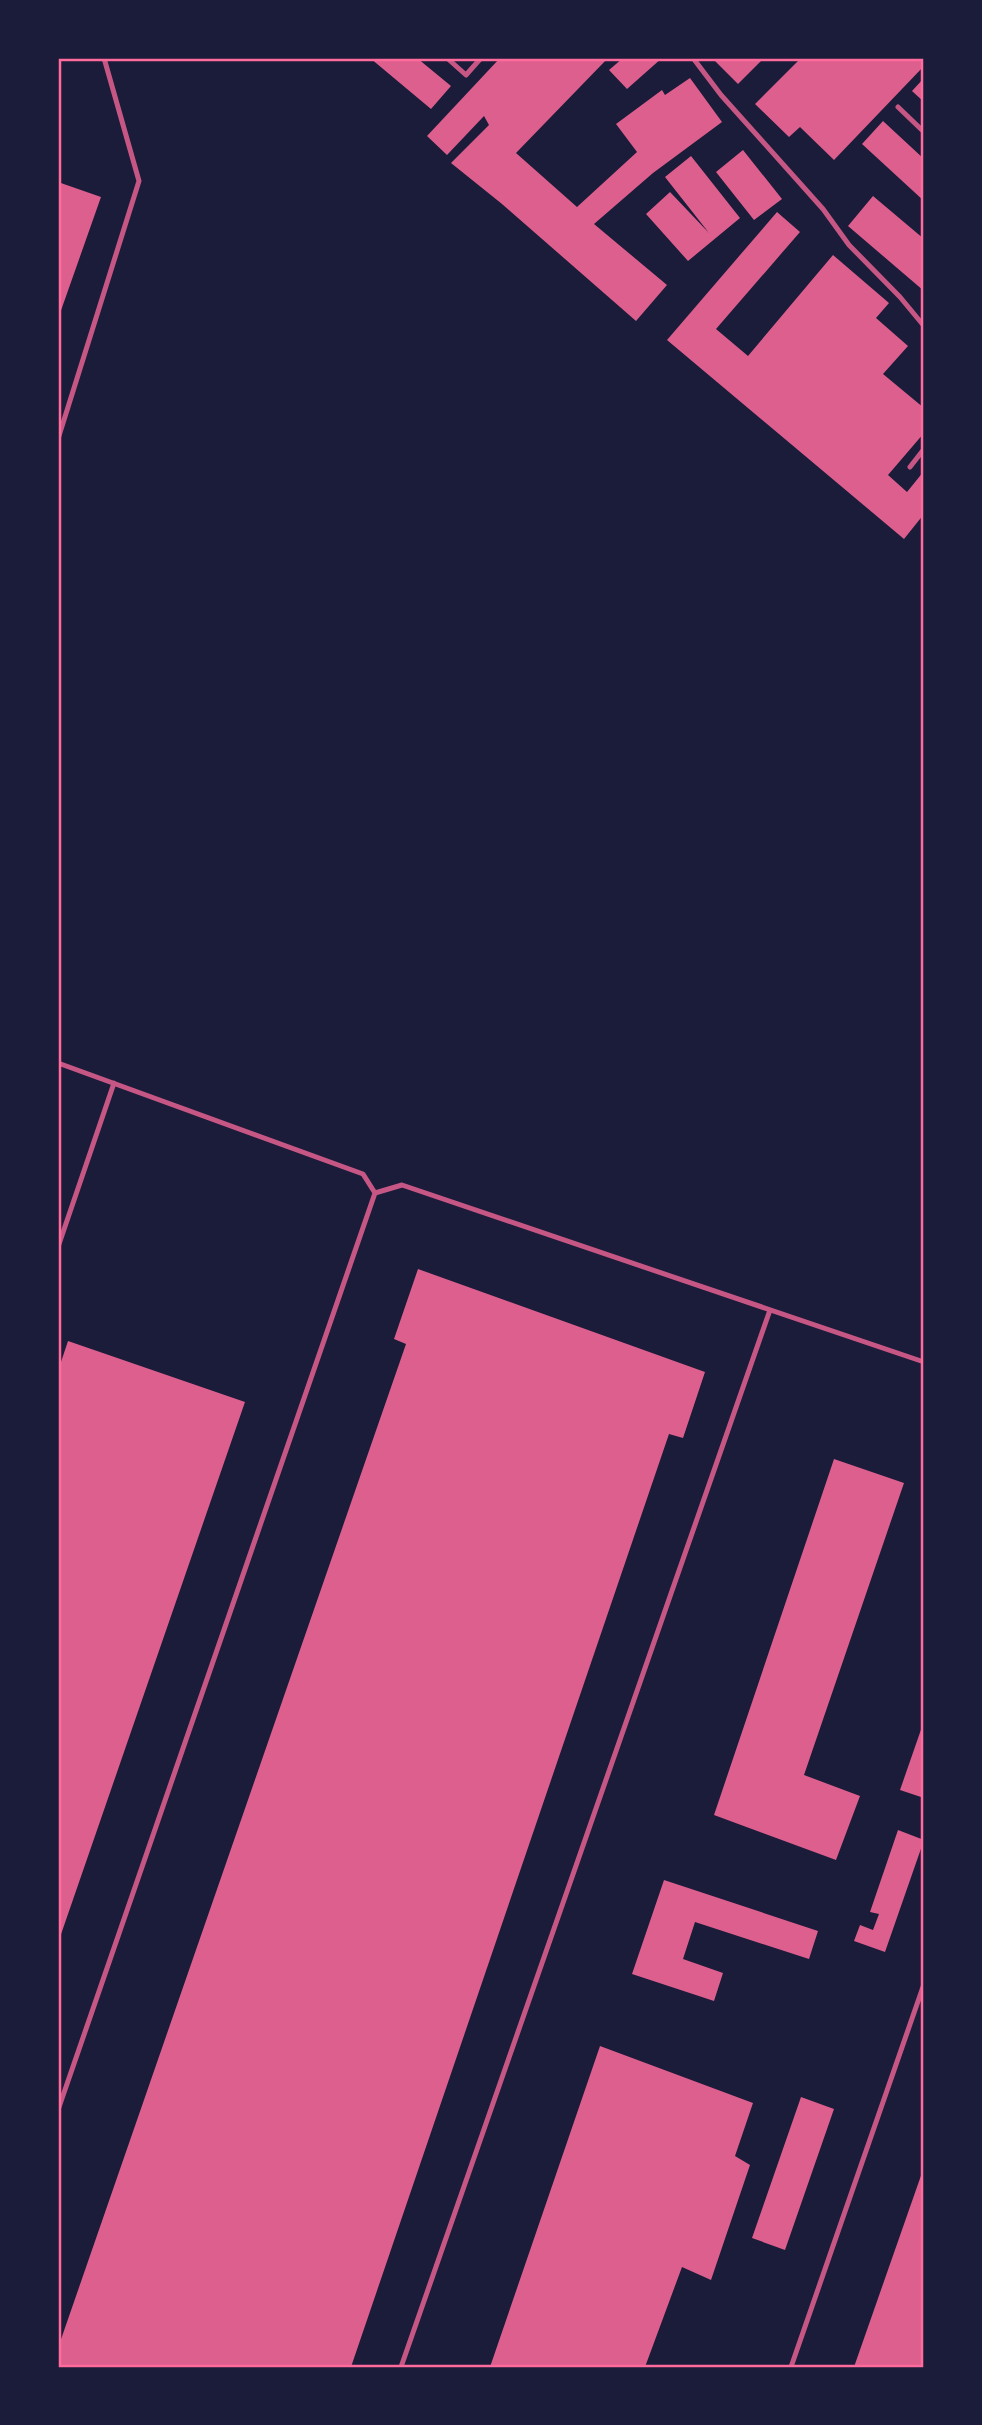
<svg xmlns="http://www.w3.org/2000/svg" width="982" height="2425" font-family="Roboto,sans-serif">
<rect width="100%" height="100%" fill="#1b1b3a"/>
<path fill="#dd5f8e" d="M370,58h47l34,28 -20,23z
M500,58h108l-92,95 61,54 60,-55 -21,-28 46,-34 3,5 25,-17 32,44 -69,51 -59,51 73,61 -31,36 -134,-117 -51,-41 38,-38 -5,-9 -37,39 -20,-19z
M623,58h39l-35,31 -18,-19z
M712,58h52l-26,26z
M801,58h123v8l-90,94 -34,-33 -11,10 -34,-33z
M924,78v24l-12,-11z
M883,121l41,38v42l-62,-57z
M743,150l39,49 -28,21 -38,-48z
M691,156l49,62 -52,43 -42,-47 24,-22 39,41 -44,-56z
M58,182l43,15 -43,122z
M873,196l51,43v52l-76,-65z
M777,212l23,20 -84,97 32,27 85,-101 56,48 -13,15 32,28 -25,28 41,34v25l-36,42 19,17 17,-21v43l-20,25 -237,-199z
M418,1269l287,103 -22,66 -14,-4 -318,933h-293v-19l348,-1004 -12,-5z
M68,1341l177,61 -187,541v-572z
M834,1459l70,24 -100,292 56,21 -24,64 -122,-45z
M924,1721v77l-24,-8z
M898,1830l26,10 -39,112 -31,-11 6,-16 13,5 6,-16 -9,-2z
M664,1880l154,51 -9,28 -114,-37 -12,37 40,14 -9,28 -82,-27z
M600,2046l153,57 -18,53 15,9 -39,115 -29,-13 -37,100h-155z
M801,2097l33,12 -49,141 -33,-12z
M924,2167v200h-70z"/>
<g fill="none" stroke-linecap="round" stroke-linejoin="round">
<path stroke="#c65784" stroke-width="5" d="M447,58l19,17 15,-17
M693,58l28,37 102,114 26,36 51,52 24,29
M898,107l26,25
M58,439l81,-258 -35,-123
M910,467l14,-18
M58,1063l305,111 12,19
M375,1193l27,-8 522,177
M58,1247l56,-164
M58,2110l317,-917
M401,2367l369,-1057
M791,2367l133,-383"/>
</g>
<rect width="982" height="2425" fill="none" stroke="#1b1b3a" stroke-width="119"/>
<rect x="60" y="60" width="862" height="2306" fill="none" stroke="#ff6b9d" stroke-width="2.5"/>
</svg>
